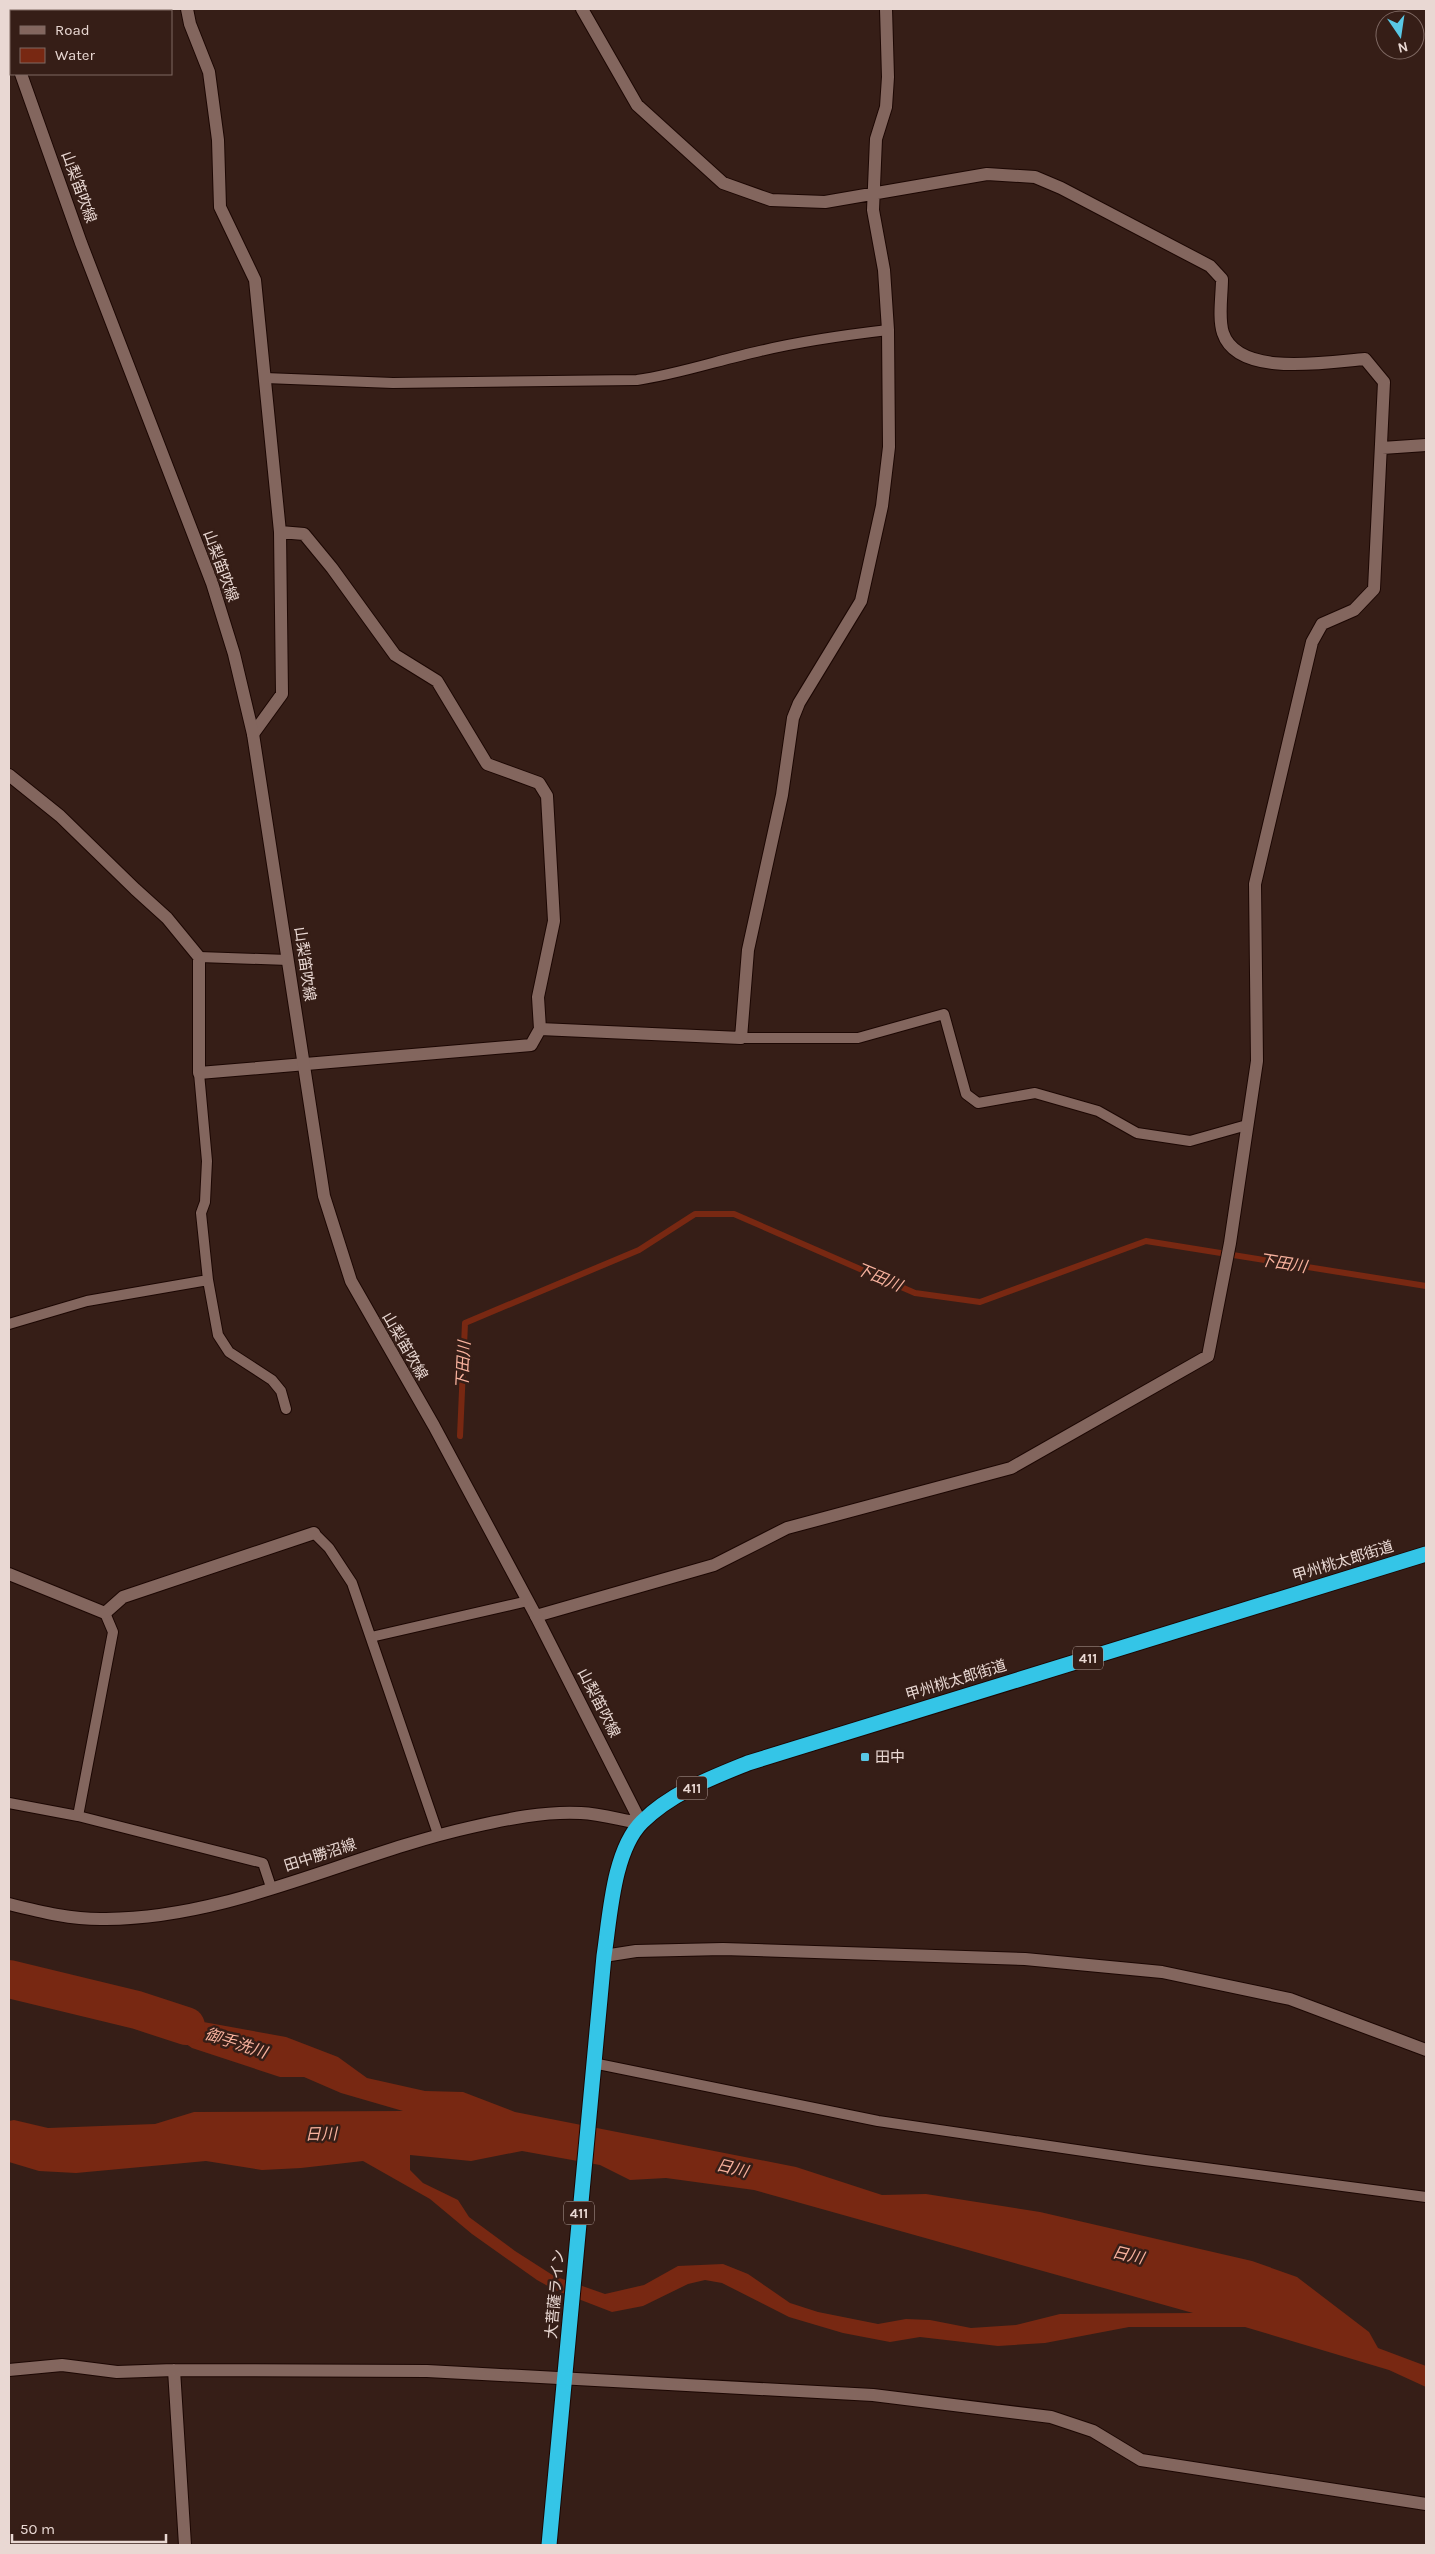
<svg xmlns="http://www.w3.org/2000/svg" width="1435" height="2554" font-family="Karla,'Noto Sans JP',sans-serif">
<rect width="100%" height="100%" fill="#361e17"/>
<path fill="#782812" fill-rule="evenodd" d="M137,2010l149,27 52,20 29,21 58,13 38,1 52,20 281,55 86,28 44,-1 114,18 212,49 45,16 72,55 9,16 48,18v21l-37,-17 -144,-43h-116l-84,16 -47,3 -78,-9 -30,5 -47,-9 -54,-16 -67,-34 -17,-3 -17,4 -45,22 -31,6 -57,-22 -18,-10 -65,-46 -42,-35 -67,-38 -62,7 -39,2 -56,-9 -130,12 -37,-2 -30,-9v-41l5,-1 34,8 107,-4 39,-12 209,-1 -62,-18 -37,-16h-24l-88,-29zM522,2151l78,14 30,15 36,-2 88,12 439,123 -133,1 -44,11 -45,3 -41,-8 -24,-1 -28,5 -60,-12 -28,-9 -42,-29 -25,-10 -45,2 -34,19 -39,9 -51,-18 -39,-25 -46,-34 -11,-17 -35,-17 -13,-13v-15l61,6z"/>
<g fill="none" stroke-linecap="round" stroke-linejoin="round">
<path stroke="#782812" stroke-width="6" d="M460,1436l5,-113 174,-73 56,-36h39l181,79 65,9 166,-61 280,45"/>
<path stroke="#782812" stroke-width="38" d="M9,1979l128,31 49,16"/>
<defs>
<path id="lane" d="M265,378l128,5 244,-3c42,-6 82,-20 123,-29 42,-10 85,-16 128,-21
M199,957l89,3
M741,1038h117l86,-24 22,80 12,9 57,-10 63,18 39,22 53,8 57,-16
M199,1073l8,88 -2,41 -4,11 7,67 10,55 11,17 43,28 9,11 5,18
M9,1324l78,-23 121,-21
M314,1533l15,15 23,35 86,251
M371,1637l157,-36
M9,1803l69,13 185,47 8,24
M78,1816l35,-184 -8,-19
M593,2063l285,58 267,39 281,37"/>
<path id="street" d="M187,9l3,15 19,48 9,68 2,67 35,73 25,252 2,162 -29,40
M1382,448l44,-3
M280,532l24,2 28,34 63,87 42,26 50,83 52,19 8,13 7,125 -16,76 2,32
M9,775l51,41 75,73 32,29 32,39v116l332,-28 9,-16 201,9 7,-88 34,-155 11,-77 6,-15 62,-102 21,-95 7,-59 -1,-117 -4,-60 -11,-60 3,-71 10,-32 2,-30 -2,-68
M9,1574l96,39 18,-16 191,-64
M536,1616l178,-51 73,-37 224,-60 197,-112 22,-113 27,-182 -2,-177 57,-242 10,-18 32,-14 20,-21 10,-207 -19,-23c-37,3 -127,19 -142,-26 -5,-15 -1,-38 -1,-54l-12,-13 -149,-78 -26,-11 -48,-3 -162,28 -54,-2 -48,-17 -86,-78 -55,-96
M604,1956l32,-5 87,-2 302,10 137,13 128,27 136,51
M9,2370l53,-5 55,7 57,-2 253,1 446,24 178,22 42,14 48,29 285,44
M174,2370l11,175"/>
<path id="secondary" d="M9,11l8,-2
M9,41l2,7
M21,74l60,169 131,340 22,71 19,80 71,462 27,85 83,145 102,190 105,207
M9,1904c32,8 64,16 97,15 127,-1 244,-65 366,-92 35,-8 73,-16 109,-14 20,1 40,7 60,10"/>
<path id="highway" d="M549,2545l55,-589c6,-39 9,-105 38,-134 29,-29 69,-44 106,-59l678,-209"/>
</defs>
<use href="#lane" stroke="#1c0703" stroke-width="12"/>
<use href="#street" stroke="#1c0703" stroke-width="14"/>
<use href="#secondary" stroke="#1c0703" stroke-width="14"/>
<use href="#highway" stroke="#1c0703" stroke-width="17"/>
<use href="#lane" stroke="#83665e" stroke-width="10"/>
<use href="#street" stroke="#83665e" stroke-width="12"/>
<use href="#secondary" stroke="#83665e" stroke-width="12"/>
<use href="#highway" stroke="#34c5e7" stroke-width="15"/>
</g>
<rect fill="#59c8e5" stroke="#361e17" stroke-width="2" x="860" y="1752" width="10" height="10" rx="2.5"/>
<g text-anchor="middle" dominant-baseline="central" stroke-width="5" stroke-linejoin="round" paint-order="stroke">
<g fill="#361e17" stroke="#b3a09b" stroke-width="1">
<rect x="1073" y="1646.5" width="30" height="23" rx="4"/>
<rect x="677" y="1776.5" width="30" height="23" rx="4"/>
<rect x="564" y="2201.5" width="30" height="23" rx="4"/>
</g>
<g font-size="14" font-weight="bold" fill="#e9d8d3">
<text x="1088" y="1658">411</text>
<text x="692" y="1788">411</text>
<text x="579" y="2213">411</text>
</g>
<g font-size="15" fill="#e9d8d3" stroke="#361e17">
<text transform="translate(79 187) rotate(70)">山梨笛吹線</text>
<text transform="translate(221 566) rotate(70)">山梨笛吹線</text>
<text transform="translate(305 964) rotate(82)">山梨笛吹線</text>
<text transform="translate(405 1346) rotate(60)">山梨笛吹線</text>
<text transform="translate(1343 1561) rotate(-17)">甲州桃太郎街道</text>
<text transform="translate(956 1680) rotate(-17)">甲州桃太郎街道</text>
<text transform="translate(599 1703) rotate(63)">山梨笛吹線</text>
<text transform="translate(320 1855) rotate(-18)">田中勝沼線</text>
<text transform="translate(555 2294) rotate(-85)">大菩薩ライン</text>
</g>
<g font-size="15" fill="#e9d8d3" stroke="#361e17" text-anchor="start">
<text x="875" y="1757">田中</text>
</g>
<g font-size="16" font-style="italic" fill="#f8b29e" stroke="#361e17">
<text transform="translate(1283 1263) rotate(9)">下田川</text>
<text transform="translate(879 1277) rotate(23)">下田川</text>
<text transform="translate(463 1365) rotate(-87)">下田川</text>
<text transform="translate(236 2043) rotate(18)">御手洗川</text>
<text transform="translate(321 2134) rotate(-1)">日川</text>
<text transform="translate(732 2168) rotate(14)">日川</text>
<text transform="translate(1128 2255) rotate(13)">日川</text>
</g>
</g>
<rect width="1435" height="2554" fill="none" stroke="#e9d8d3" stroke-width="20"/>
<rect x="10" y="10" width="162" height="65" fill="#361e17" stroke="#7e6862"/>
<rect x="20" y="26" width="25" height="8" fill="#83665e" stroke="#7e6862"/>
<text x="55" y="35" font-size="15" fill="#e9d8d3">Road</text>
<rect x="20" y="48" width="25" height="15" fill="#782812" stroke="#7e6862"/>
<text x="55" y="60" font-size="15" fill="#e9d8d3">Water</text>
<g transform="translate(1400 35) rotate(167)"><circle r="24" fill="#361e17" stroke="#7e6862"/>
<path d="M0-4L9 19L0 12L-9 19Z" fill="#59c8e5"/>
<text y="-8" font-size="14" font-weight="bold" text-anchor="middle" fill="#e9d8d3">N</text>
</g>
<path d="M12 2534v8h154v-8" fill="none" stroke="#e9d8d3" stroke-width="2.5"/>
<text x="20" y="2534" font-size="15" fill="#e9d8d3" stroke="#361e17" stroke-width="4" paint-order="stroke">50 m</text>
</svg>
